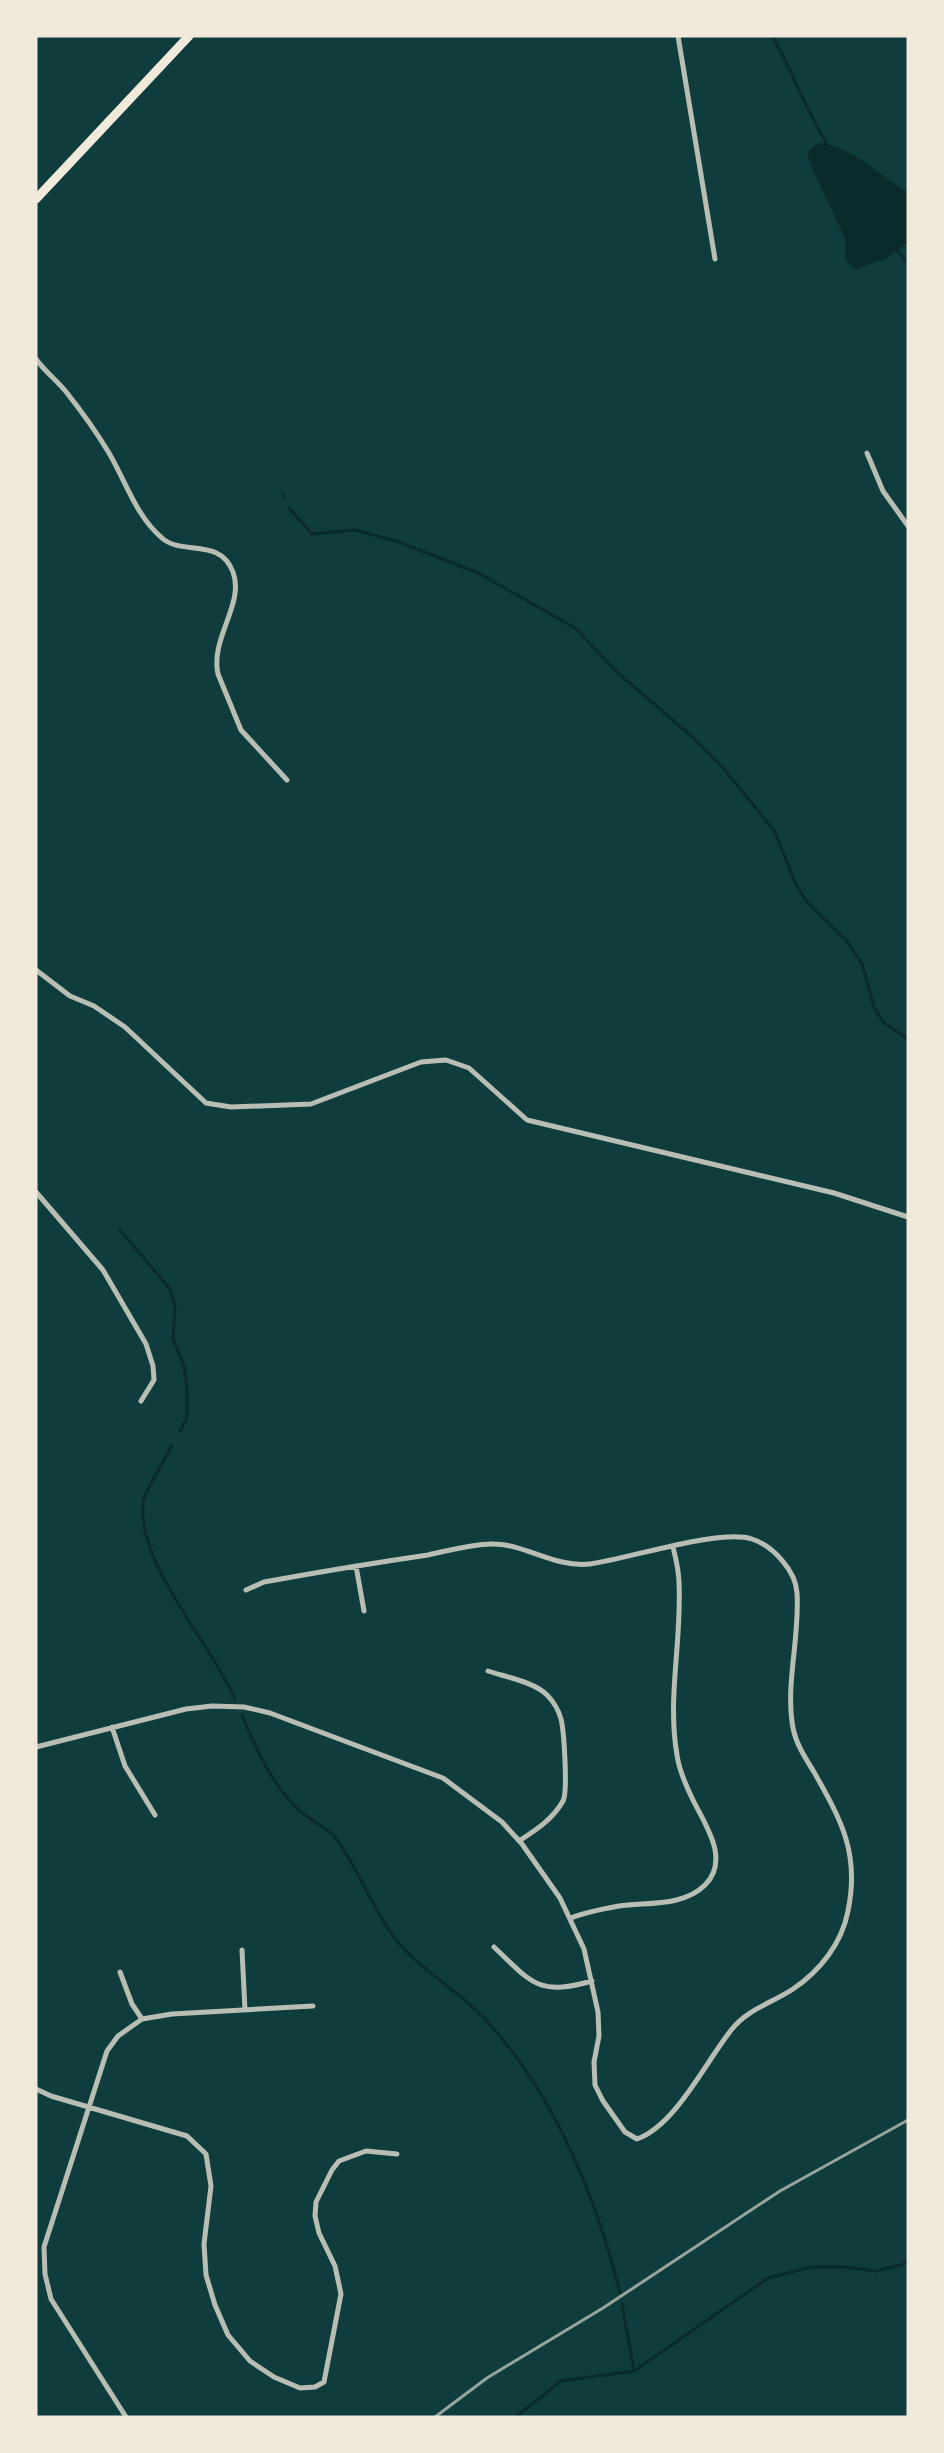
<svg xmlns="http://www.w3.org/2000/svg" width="944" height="2453" font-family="Figtree,sans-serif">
<rect width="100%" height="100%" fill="#0f3d3e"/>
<path fill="#0a2a2b" d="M820,143c33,4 59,33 88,49v50l-23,17 -30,10 -10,-10c0,-8 1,-16 -1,-23 -5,-13 -37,-75 -36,-81 1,-7 6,-9 12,-12z"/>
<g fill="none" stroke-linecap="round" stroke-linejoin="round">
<path stroke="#0a2a2b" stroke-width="3" d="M772,36c21,35 33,73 55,108
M897,250l11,14
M283,494l1,2
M289,508l23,26 43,-4 41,11 82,32 97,55 43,45 72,62 34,34 51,63 21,53 11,17 40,39 15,23 12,43 10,16 24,16
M120,1230l50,59 5,17 -2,33 11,27 3,23v29l-7,13
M172,1445c-6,13 -27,45 -29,57 -7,61 68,141 92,197
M242,1715c15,35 29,69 58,96 10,9 24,15 33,24 5,5 9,13 13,19 17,26 29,58 48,83 23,31 64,53 91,82 70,76 110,175 135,274
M622,2304l12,67
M516,2417l45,-36 73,-10 134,-93 43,-11h34l31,4 25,-6 7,-4"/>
<path stroke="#b8beb3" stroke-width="5" d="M678,36l37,223
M36,359c9,13 22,22 31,34 15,19 30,40 42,60 17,29 27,63 53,85 20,18 58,-1 71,34 12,32 -23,66 -15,102l23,56 46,50
M867,453l16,38 25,35
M36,970l34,26 24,10 31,21 81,76 25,4 80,-3 110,-42 25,-2 23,8 58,52 307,73 74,24
M36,1192l67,78 43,74 7,22 1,14 -13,21
M356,1566l8,45
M488,1671c18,6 46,11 59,24 6,6 12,16 14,24 3,12 7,73 2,82 -10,18 -27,29 -44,40
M112,1727l13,39 30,49
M36,1747l150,-38 26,-3 32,1 26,6 173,65 59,44 20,22 38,54 24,51 14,63 1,24 -5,26 1,23 8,16 22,31 12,7c39,-14 69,-78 95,-110 16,-20 40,-26 61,-40 27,-18 49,-46 55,-78 12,-58 -7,-91 -34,-139 -8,-13 -18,-28 -21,-44 -8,-44 7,-90 4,-135 -1,-22 -24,-47 -45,-54 -32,-11 -124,20 -162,25 -35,4 -65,-20 -96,-20 -18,-1 -48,7 -66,11 -55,8 -109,17 -164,27l-18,8
M571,1918c15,-6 31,-9 48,-12 28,-4 64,1 86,-21 25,-25 1,-59 -11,-83 -7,-14 -15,-32 -17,-47 -10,-58 5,-114 2,-172 0,-12 -3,-24 -6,-36
M494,1947c39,37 44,49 98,34
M242,1950l3,60
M120,1972l12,32 10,15
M36,2089l15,7 136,40 19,18 5,32 -7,58 2,31 9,30 13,30 22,26 24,16 26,11 15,-1 9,-5 17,-88 -6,-28 -16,-33 -4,-17 1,-14 16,-32 7,-9 27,-10 31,3
M126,2417l-75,-118 -6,-25 -1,-27 63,-196 11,-15 24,-17 30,-5 141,-8"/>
<path stroke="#f1e9da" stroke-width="9" d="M36,199l153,-163"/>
<path stroke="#97a49c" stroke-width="3" d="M435,2417l52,-39 116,-70 177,-117 128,-71"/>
</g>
<rect width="944" height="2453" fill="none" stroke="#f1e9da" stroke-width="75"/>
</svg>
